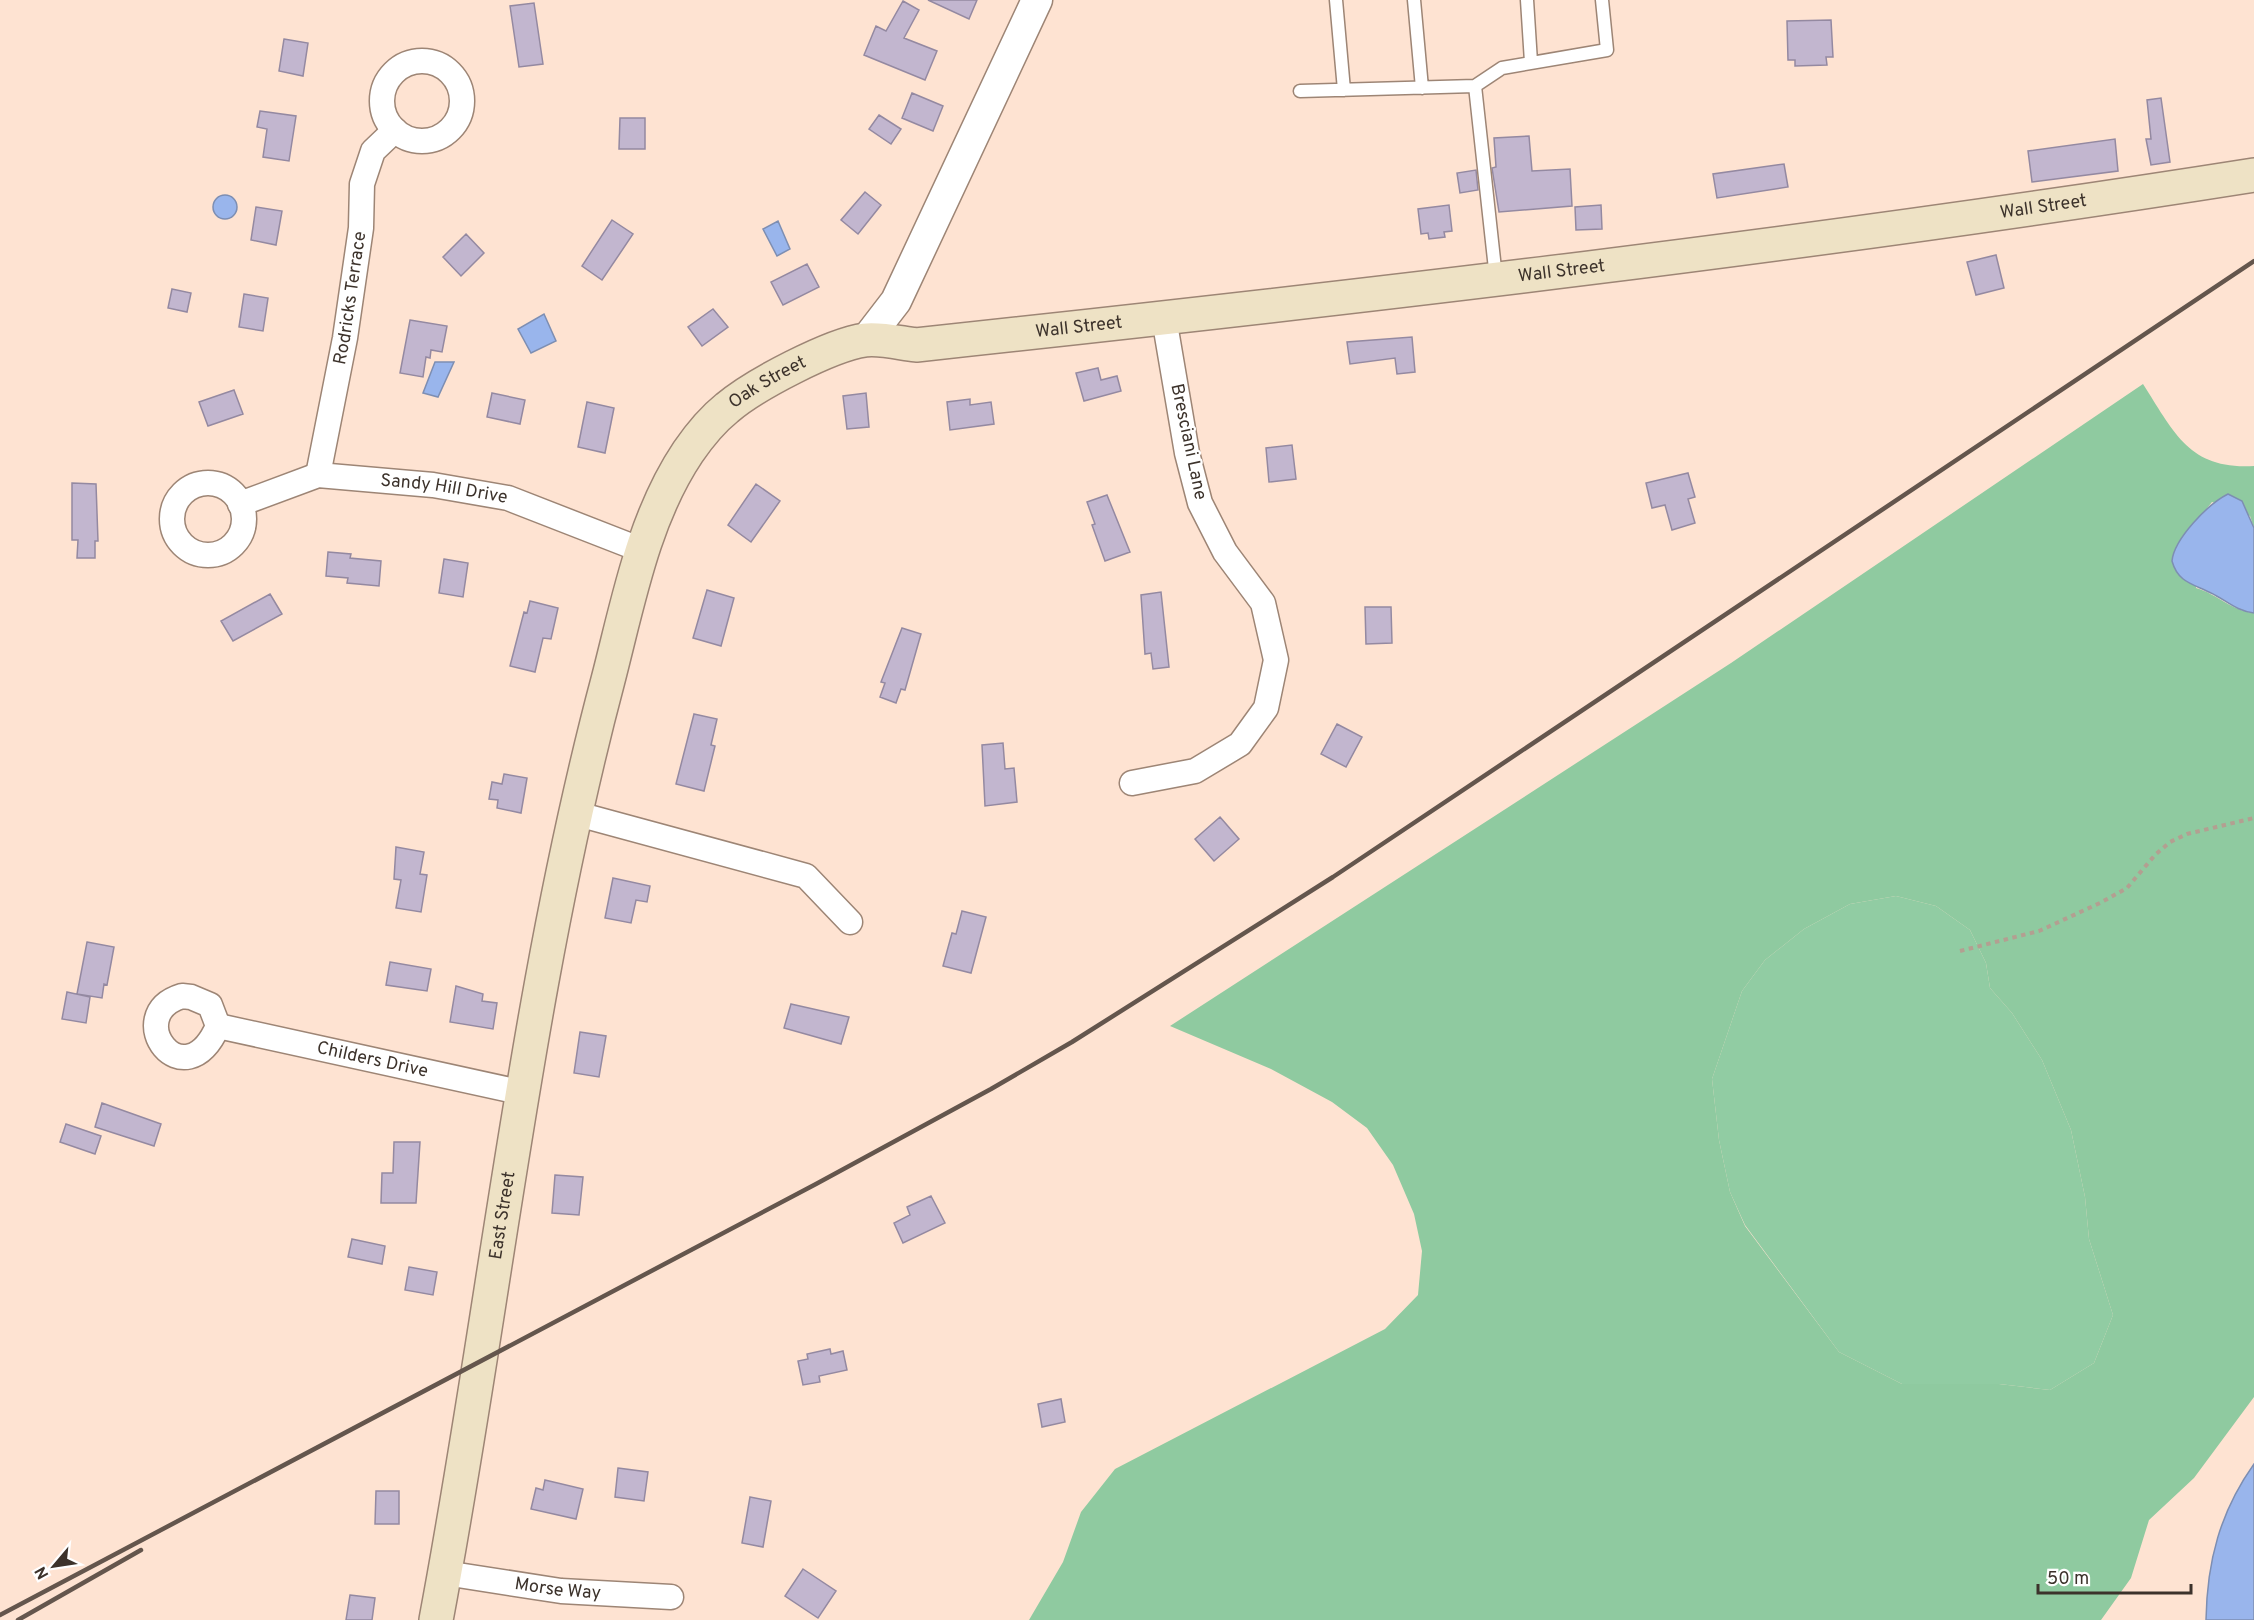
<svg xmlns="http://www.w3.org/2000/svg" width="2254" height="1620" font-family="Overpass,sans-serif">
<rect width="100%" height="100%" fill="#fee3d2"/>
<path fill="#91cca3" d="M1896,896l40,10 34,24 16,33 4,25 22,25 30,47 29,70 14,67 4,42 24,76 -19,48 -44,27 -51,-6h-97l-63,-32 -94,-127 -15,-33 -11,-52 -7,-61 30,-88 23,-31 39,-31 46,-25z"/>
<path fill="#8fcaa0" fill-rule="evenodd" d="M2143,384c31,48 46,86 111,82v62l-4,-12 -38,-14 -19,24 3,62c21,6 36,23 58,25v784l-60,81 -45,42 -18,58 -30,42h-1072l34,-58 18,-50 34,-43 270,-140 33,-34 4,-44 -8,-37 -21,-49 -26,-37 -35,-26 -61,-33 -101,-43 561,-363zM1896,896l40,10 34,24 16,33 4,25 22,25 30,47 29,70 14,67 4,42 24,76 -19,48 -44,27 -51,-6h-97l-63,-32 -94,-126 -15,-34 -11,-52 -7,-61 30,-88 23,-31 39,-31 46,-25z"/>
<path fill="#99b5ec" stroke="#7d8eb2" stroke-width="1.5" d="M213 207a12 12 0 1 1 24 0a12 12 0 1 1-24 0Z
M778,221l12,28 -13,7 -14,-27z
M544,314l12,27 -25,12 -13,-24z
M435,362h19l-16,35 -15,-4z
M2228,494l14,7 12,27v85c-18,-2 -28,-13 -43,-20 -17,-9 -33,-10 -39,-32 2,-22 36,-57 56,-67z
M2254,1464v156h-48c1,-59 14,-108 48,-156z"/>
<path fill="#c2b6cf" stroke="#9489a1" stroke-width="1.5" d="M928,0h49l-8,19z
M903,1l16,9 -15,28 33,13 -12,29 -61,-25 12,-29 10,5z
M534,3l9,61 -24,3 -9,-61z
M1831,20l2,37h-7l1,8 -32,1v-6h-7l-1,-39z
M284,39l24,4 -5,33 -24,-5z
M912,93l31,13 -10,25 -31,-13z
M2161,98l9,64 -19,3 -5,-26h5l-4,-39z
M260,111l36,5 -7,45 -26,-4 4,-28 -10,-2z
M879,115l22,14 -10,15 -22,-15z
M620,118h25v31h-26z
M1529,136l3,35 38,-2 2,37 -73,6 -7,-44 4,-1 -2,-29z
M2115,139l3,32 -86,11 -4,-31z
M1784,164l4,23 -71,11 -4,-24z
M1476,170l2,20 -18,3 -3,-20z
M865,192l16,13 -23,29 -17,-14z
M1449,205l3,26 -8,1 1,5 -16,2 -1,-6 -7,1 -3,-25z
M1601,205l1,24 -26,1 -1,-23z
M256,207l26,4 -6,34 -25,-5z
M612,220l21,14 -31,46 -20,-14z
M466,234l18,19 -23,23 -18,-19z
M1996,255l8,33 -28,7 -9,-33z
M807,264l12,23 -36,18 -12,-23z
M172,289l19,4 -4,19 -19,-4z
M244,294l24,4 -5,33 -24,-4z
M713,309l15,18 -26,19 -14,-19z
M410,320l37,6 -5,26 -11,-2 -1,8 -4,-1 -3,20 -23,-4z
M1412,337l3,35 -18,2 -2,-16 -45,6 -3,-22z
M1098,368l3,12 16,-4 4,15 -37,10 -8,-28z
M234,390l9,24 -35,12 -9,-24z
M492,393l33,7 -5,24 -33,-7z
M866,393l3,34 -22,2 -4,-33z
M970,399v6l21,-3 3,22 -44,6 -3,-28z
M587,402l27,6 -9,45 -27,-6z
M1292,445l4,34 -27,3 -3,-34z
M1688,473l7,24 -7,2 7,24 -23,7 -7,-25 -13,3 -6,-25z
M72,483l24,1 2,57h-3v17h-18l1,-18h-6z
M756,484l24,17 -29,41 -23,-17z
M1107,495l23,57 -25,9 -13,-36 3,-1 -8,-22z
M328,552l23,2 -1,4 31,3 -2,25 -32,-3 1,-5 -22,-2z
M444,559l24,4 -5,34 -24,-4z
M707,590l27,8 -13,48 -28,-8z
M1161,592l8,75 -16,2 -2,-16 -6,1 -4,-59z
M270,594l12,20 -49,27 -12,-20z
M530,601l28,7 -7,31 -8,-1 -8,34 -25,-6 14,-54 3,1z
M1365,607h26l1,36 -26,1z
M902,628l19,6 -16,56 -4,-1 -5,14 -16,-6 5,-14 -4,-1z
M694,714l23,5 -6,26 4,1 -11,45 -28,-7z
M1337,724l25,13 -16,30 -25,-13z
M1003,743l2,26 9,-1 3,34 -32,4 -3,-61z
M504,774l23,4 -6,35 -24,-5 1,-8 -9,-1 3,-17 10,2z
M1220,817l19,22 -25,22 -19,-22z
M396,847l28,5 -4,22 7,1 -6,37 -25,-4 5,-28 -7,-1z
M613,878l37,8 -3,16 -11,-2 -5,23 -26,-5z
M962,911l24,6 -15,56 -28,-7 9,-33 4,1z
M87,942l27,5 -7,38 -3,-1 -2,14 -25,-4z
M390,962l41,7 -4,22 -41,-6z
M456,986l27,8 -1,7 15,2 -4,26 -43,-7z
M67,992l23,5 -4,26 -24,-4z
M791,1004l58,13 -8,27 -57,-16z
M580,1032l26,4 -7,41 -25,-4z
M102,1103l59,21 -7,22 -59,-19z
M66,1124l35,12 -6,18 -35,-12z
M394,1142h26l-4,61h-35l1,-30h11z
M555,1175l28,2 -4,38 -27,-2z
M931,1196l14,27 -42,20 -9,-20 16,-8 -3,-8z
M352,1239l33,7 -3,18 -34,-7z
M409,1267l28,5 -4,23 -28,-5z
M830,1349l1,5 12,-3 4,19 -28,6 1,6 -17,3 -5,-24 10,-2 -1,-5z
M1061,1399l4,23 -23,5 -4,-23z
M618,1468l30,4 -4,29 -29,-4z
M545,1480l38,9 -7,30 -45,-10 5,-21 7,2z
M376,1491h23v33h-24z
M750,1497l21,4 -8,46 -21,-4z
M803,1569l33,22 -18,27 -33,-22z
M350,1595l25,3 -3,22h-26z"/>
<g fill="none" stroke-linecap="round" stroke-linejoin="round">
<defs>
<path id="service" d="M1336,0l8,90
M1414,0l8,88
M1527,0l4,62
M1475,86l27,-18 105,-18 -5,-50
M1300,91l175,-5 21,192"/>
<g id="minor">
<circle cx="422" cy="101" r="40"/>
<path id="s1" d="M318,475l27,-137 16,-110 1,-44 11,-33 22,-21"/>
<circle cx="208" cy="519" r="36"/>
<path id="s2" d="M240,504l78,-29 115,10 75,13 136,53"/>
<path d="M1132,783l63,-12 45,-27 26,-36 10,-48 -13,-57 -38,-51 -25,-49 -13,-50 -23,-135"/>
<path d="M574,813l232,63 44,46"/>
<path d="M182,996l9,1 19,8 8,21c-34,77 -98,-11 -36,-30z"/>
<path id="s3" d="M218,1026l306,67"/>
<path id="s4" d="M445,1573l116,18 110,6"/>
</g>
<path id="tertiary" d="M866,340l30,-39 141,-301"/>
<g id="secondary">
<path id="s5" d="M436,1620c59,-313 90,-632 172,-940 20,-77 35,-161 80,-228 11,-16 24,-32 39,-44 27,-23 103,-63 138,-68 15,-2 35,3 51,5 447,-48 894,-100 1338,-170"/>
</g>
</defs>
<use href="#service" stroke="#9d8575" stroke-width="15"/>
<use href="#minor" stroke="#9d8575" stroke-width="27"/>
<use href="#tertiary" stroke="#9d8575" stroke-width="33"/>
<use href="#secondary" stroke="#9d8575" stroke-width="36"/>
<path stroke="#b39f91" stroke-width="4" stroke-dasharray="4.5 4.5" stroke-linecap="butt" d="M1960,951l79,-20 61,-28 27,-15 28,-33 15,-13 17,-8 67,-16"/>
<use href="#service" stroke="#fff" stroke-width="12"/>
<use href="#minor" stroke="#fff" stroke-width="24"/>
<use href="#tertiary" stroke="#fff" stroke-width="30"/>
<use href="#secondary" stroke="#eee2c5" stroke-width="33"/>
<path stroke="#64564d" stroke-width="4.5" d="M0,1615l816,-431 175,-95 81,-47 261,-165 921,-616
M18,1620l123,-70"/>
</g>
<g text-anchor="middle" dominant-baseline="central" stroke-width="4.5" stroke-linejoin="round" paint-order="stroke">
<g font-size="18" fill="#3c322b" stroke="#fff">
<text stroke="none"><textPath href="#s5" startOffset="2600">Wall Street</textPath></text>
<text stroke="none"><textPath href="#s5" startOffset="2114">Wall Street</textPath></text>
<text stroke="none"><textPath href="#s1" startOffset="180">Rodricks Terrace</textPath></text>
<text stroke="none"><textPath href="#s5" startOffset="1628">Wall Street</textPath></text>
<text stroke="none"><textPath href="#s5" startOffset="1306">Oak Street</textPath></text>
<text transform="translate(1188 442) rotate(78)">Bresciani Lane</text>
<text stroke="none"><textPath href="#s2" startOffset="210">Sandy Hill Drive</textPath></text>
<text stroke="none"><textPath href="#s3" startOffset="158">Childers Drive</textPath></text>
<text stroke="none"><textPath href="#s5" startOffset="410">East Street</textPath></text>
<text stroke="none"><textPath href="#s4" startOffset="114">Morse Way</textPath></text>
</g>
</g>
<g transform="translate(54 1566) rotate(241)" stroke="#ffffff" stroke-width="4.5" paint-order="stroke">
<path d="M0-4.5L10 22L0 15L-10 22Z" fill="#3c322b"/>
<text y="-9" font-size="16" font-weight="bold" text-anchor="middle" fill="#3c322b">N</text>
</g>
<path d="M2038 1584v9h153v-9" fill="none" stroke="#3c322b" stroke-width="3"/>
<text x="2047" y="1584" font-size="18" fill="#3c322b" stroke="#ffffff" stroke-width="4.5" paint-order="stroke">50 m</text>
</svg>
